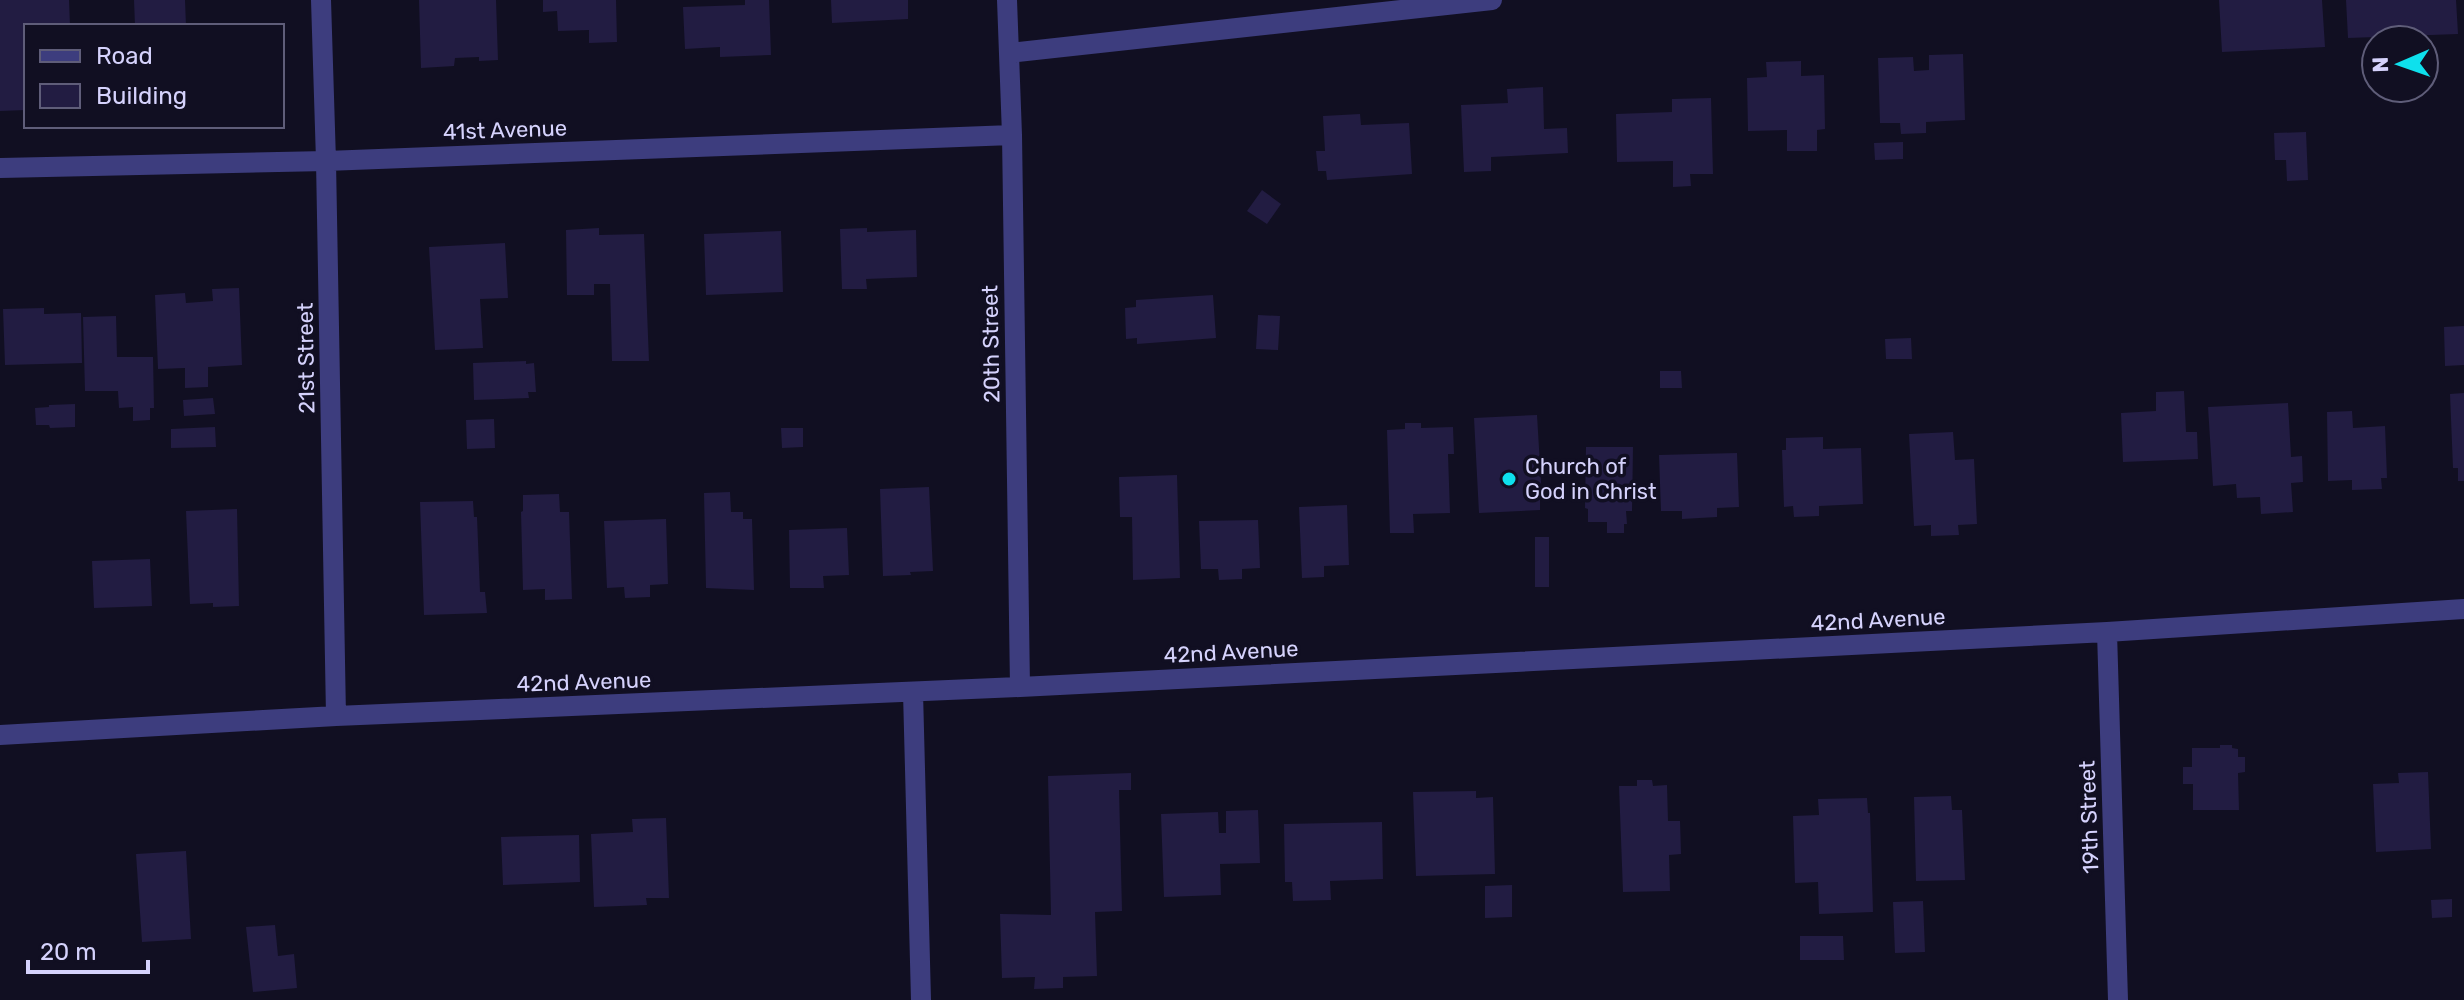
<svg xmlns="http://www.w3.org/2000/svg" width="2464" height="1000" font-family="Rubik,sans-serif">
<rect width="100%" height="100%" fill="#110f22"/>
<path fill="#221c42" d="M0,0h69l1,26h-44v84l-26,1z
M134,0h51l1,26h-51z
M419,0h77l2,60 -19,1v-4l-24,1 -1,8 -33,2z
M543,0h73l1,42 -28,1v-13l-31,1 -1,-20 -14,1z
M745,0h24l2,55 -51,2v-10l-35,2 -2,-42 62,-2z
M831,0h77v19l-76,4z
M2219,0h103l3,47 -103,5z
M2346,0h110l2,34 -110,4z
M1963,54l2,66 -39,2v11l-25,1 -1,-11h-20l-2,-65 35,-1 1,14 15,-1v-15z
M1801,61v15l23,-1 1,54 -8,1v21h-30v-21l-39,1 -1,-53 20,-1 -1,-15z
M1543,87l1,42 23,-1 1,25 -77,4v14l-27,1 -3,-67 47,-2 -1,-14z
M1711,98l2,76h-23l1,12 -18,1v-26l-56,1 -1,-48 56,-2v-13z
M1360,114l1,11 48,-2 3,51 -85,6 -1,-9h-8l-2,-20h9l-2,-35z
M2306,132l2,48 -21,1 -1,-21h-11l-1,-27z
M1903,142v17l-28,1 -1,-17z
M1262,190l19,14 -14,20 -20,-13z
M599,228v7l45,-1 5,127h-37l-2,-77h-16v11h-27l-1,-65z
M867,228v4l49,-2 1,47 -51,2 1,10h-25l-2,-60z
M781,231l2,61 -77,3 -2,-61z
M505,243l3,55 -28,1 3,49 -48,2 -6,-103z
M239,288l3,77 -34,2v20l-23,1v-20l-27,1 -3,-74 30,-2 1,10 27,-2 -1,-12z
M1213,295l3,43 -79,6v-6l-11,1 -1,-31 11,-1v-7z
M44,308v6l37,-1 1,50 -77,2 -2,-56z
M1258,315l22,1 -2,34 -22,-1z
M116,316l1,41h36l1,51h-4v12l-17,1v-14l-14,1 -1,-17h-33l-2,-74z
M2464,326v39l-19,1 -1,-39z
M1911,338l1,21h-26l-1,-20z
M526,361v3l8,-1 2,29h-8l1,6 -55,2 -1,-37z
M1660,371h21l1,17h-22z
M2184,391l2,41h11l1,27 -75,3 -2,-49 35,-2v-19z
M2464,393v88h-6v-13h-5l-3,-74z
M213,398l2,16 -31,2 -1,-16z
M2288,403l3,54 11,-1 1,26 -12,1 2,29 -32,2 -1,-17 -23,1 -1,-14 -23,2 -5,-79z
M75,404v23l-25,1 -1,-3h-13l-1,-17 14,-1v-2z
M2352,411l1,17 32,-2 2,52h-6l1,11 -30,1v-10l-24,1 -1,-69z
M1537,415l5,83h-2v12l-61,3 -5,-95z
M494,419l1,29 -28,1 -1,-29z
M1405,423h16v5l32,-1 1,27h-6l2,59 -37,1 1,19h-24l-3,-103 18,-1z
M215,427l1,20 -45,1v-19z
M781,428h22v19l-21,1z
M1953,432l2,28 19,-1 3,65 -19,1 1,10 -28,1v-11l-17,1 -5,-92z
M1823,437v12l38,-1 2,56 -44,2v10l-25,1 -1,-11 -9,1 -2,-57h4v-12z
M1586,447h47l-1,64h-6l1,13h-3v9h-17v-11h-19v-13l-3,-1z
M1737,453l2,54 -22,1v9l-35,2v-8h-21l-2,-56z
M1177,475l3,103 -47,2 -1,-63h-12l-1,-40z
M929,487l4,84 -23,1 1,3 -28,1 -3,-87z
M730,492l1,20h12v7h9l2,71 -48,-2 -2,-95z
M559,494l1,18h9l3,87 -27,1v-11l-22,1 -2,-78 2,-1v-16z
M473,501l1,16h3l3,75h5l2,21 -63,2 -4,-113z
M1347,505l2,60 -25,1v11l-22,1 -3,-71z
M237,509l2,97 -26,1v-4l-23,1 -4,-93z
M666,519l2,65 -18,1v12l-25,1 -1,-11 -17,1 -3,-67z
M1258,520l2,48 -18,1v10l-23,1 -1,-11h-17l-2,-48z
M847,528l2,47 -26,1 1,12h-34l-1,-58z
M1535,537h14v50h-14z
M150,559l2,47 -58,2 -2,-47z
M2220,745h12v3l6,1v8h7v15l-7,1 1,37h-46v-26h-10v-17h9v-19h28z
M2428,772l3,77 -55,3 -3,-68 26,-1 -1,-10z
M1131,773v17h-12l3,121 -27,1 2,64 -34,1v11l-29,1 1,-12 -33,1 -2,-64 51,1 -3,-139z
M1637,780h15l1,6 14,-1 1,36h12l1,33 -12,1 1,36 -47,1 -4,-106h18z
M1476,791v7l17,-1 2,77 -79,2 -3,-84z
M1951,796l1,14h10l3,70 -49,1 -2,-84z
M1867,798l1,15h2l3,99 -54,2 -1,-32 -23,1 -2,-67 26,-1 -1,-16z
M1258,810l2,53 -40,1 1,31 -57,2 -3,-83 57,-2 1,21h7v-22z
M666,818l3,80h-23l1,7 -53,2 -3,-73 42,-2 -1,-13z
M1382,822l1,57 -53,2 1,19 -38,1 -1,-19h-7l-1,-58z
M579,835l1,47 -77,3 -2,-48z
M186,851l5,88 -49,3 -6,-88z
M1512,885v32l-27,1v-32z
M2452,899v18l-20,1 -1,-18z
M1923,901l2,51 -30,1 -2,-51z
M275,925l3,31 16,-2 3,34 -44,4 -7,-65z
M1800,936h43l1,24h-44z"/>
<g fill="none" stroke-linecap="round" stroke-linejoin="round">
<path stroke="#3d3d7e" stroke-width="20" d="M321,0l5,161 10,555
M1007,0l5,135 8,552
M1009,53l483,-53
M0,168l326,-7 686,-26
M2107,632l11,368
M913,692l8,308
M0,735l336,-19 684,-29 1087,-55 357,-23"/>
</g>
<circle fill="#0ee0ed" stroke="#110f22" stroke-width="3" cx="1509" cy="479" r="8"/>
<g text-anchor="middle" dominant-baseline="central" stroke-width="7" stroke-linejoin="round" paint-order="stroke">
<g font-size="22" fill="#d5d2fc" stroke="#110f22">
<text transform="translate(505 130) rotate(-2)">41st Avenue</text>
<text transform="translate(991 344) rotate(-91)">20th Street</text>
<text transform="translate(306 358) rotate(-91)">21st Street</text>
<text transform="translate(1878 620) rotate(-3)">42nd Avenue</text>
<text transform="translate(1231 652) rotate(-3)">42nd Avenue</text>
<text transform="translate(584 682) rotate(-2)">42nd Avenue</text>
<text transform="translate(2089 817) rotate(-92)">19th Street</text>
</g>
<g font-size="22" fill="#d5d2fc" stroke="#110f22" text-anchor="start">
<text x="1525" y="466">Church of<tspan x="1525" dy="25">God in Christ</tspan></text>
</g>
</g>
<rect x="24" y="24" width="260" height="104" fill="#110f22" stroke="#5f5d79" stroke-width="2"/>
<rect x="40" y="50" width="40" height="12" fill="#3d3d7e" stroke="#5f5d79" stroke-width="2"/>
<text x="96" y="64" font-size="24" fill="#d5d2fc">Road</text>
<rect x="40" y="84" width="40" height="24" fill="#221c42" stroke="#5f5d79" stroke-width="2"/>
<text x="96" y="104" font-size="24" fill="#d5d2fc">Building</text>
<g transform="translate(2400 64) rotate(268)"><circle r="38" fill="#110f22" stroke="#5f5d79" stroke-width="2"/>
<path d="M0-6L14 30L0 20L-14 30Z" fill="#0ee0ed"/>
<text y="-12" font-size="22" font-weight="bold" text-anchor="middle" fill="#d5d2fc">N</text>
</g>
<path d="M28 960v12h120v-12" fill="none" stroke="#d5d2fc" stroke-width="4"/>
<text x="40" y="960" font-size="24" fill="#d5d2fc" stroke="#110f22" stroke-width="6" paint-order="stroke">20 m</text>
</svg>
